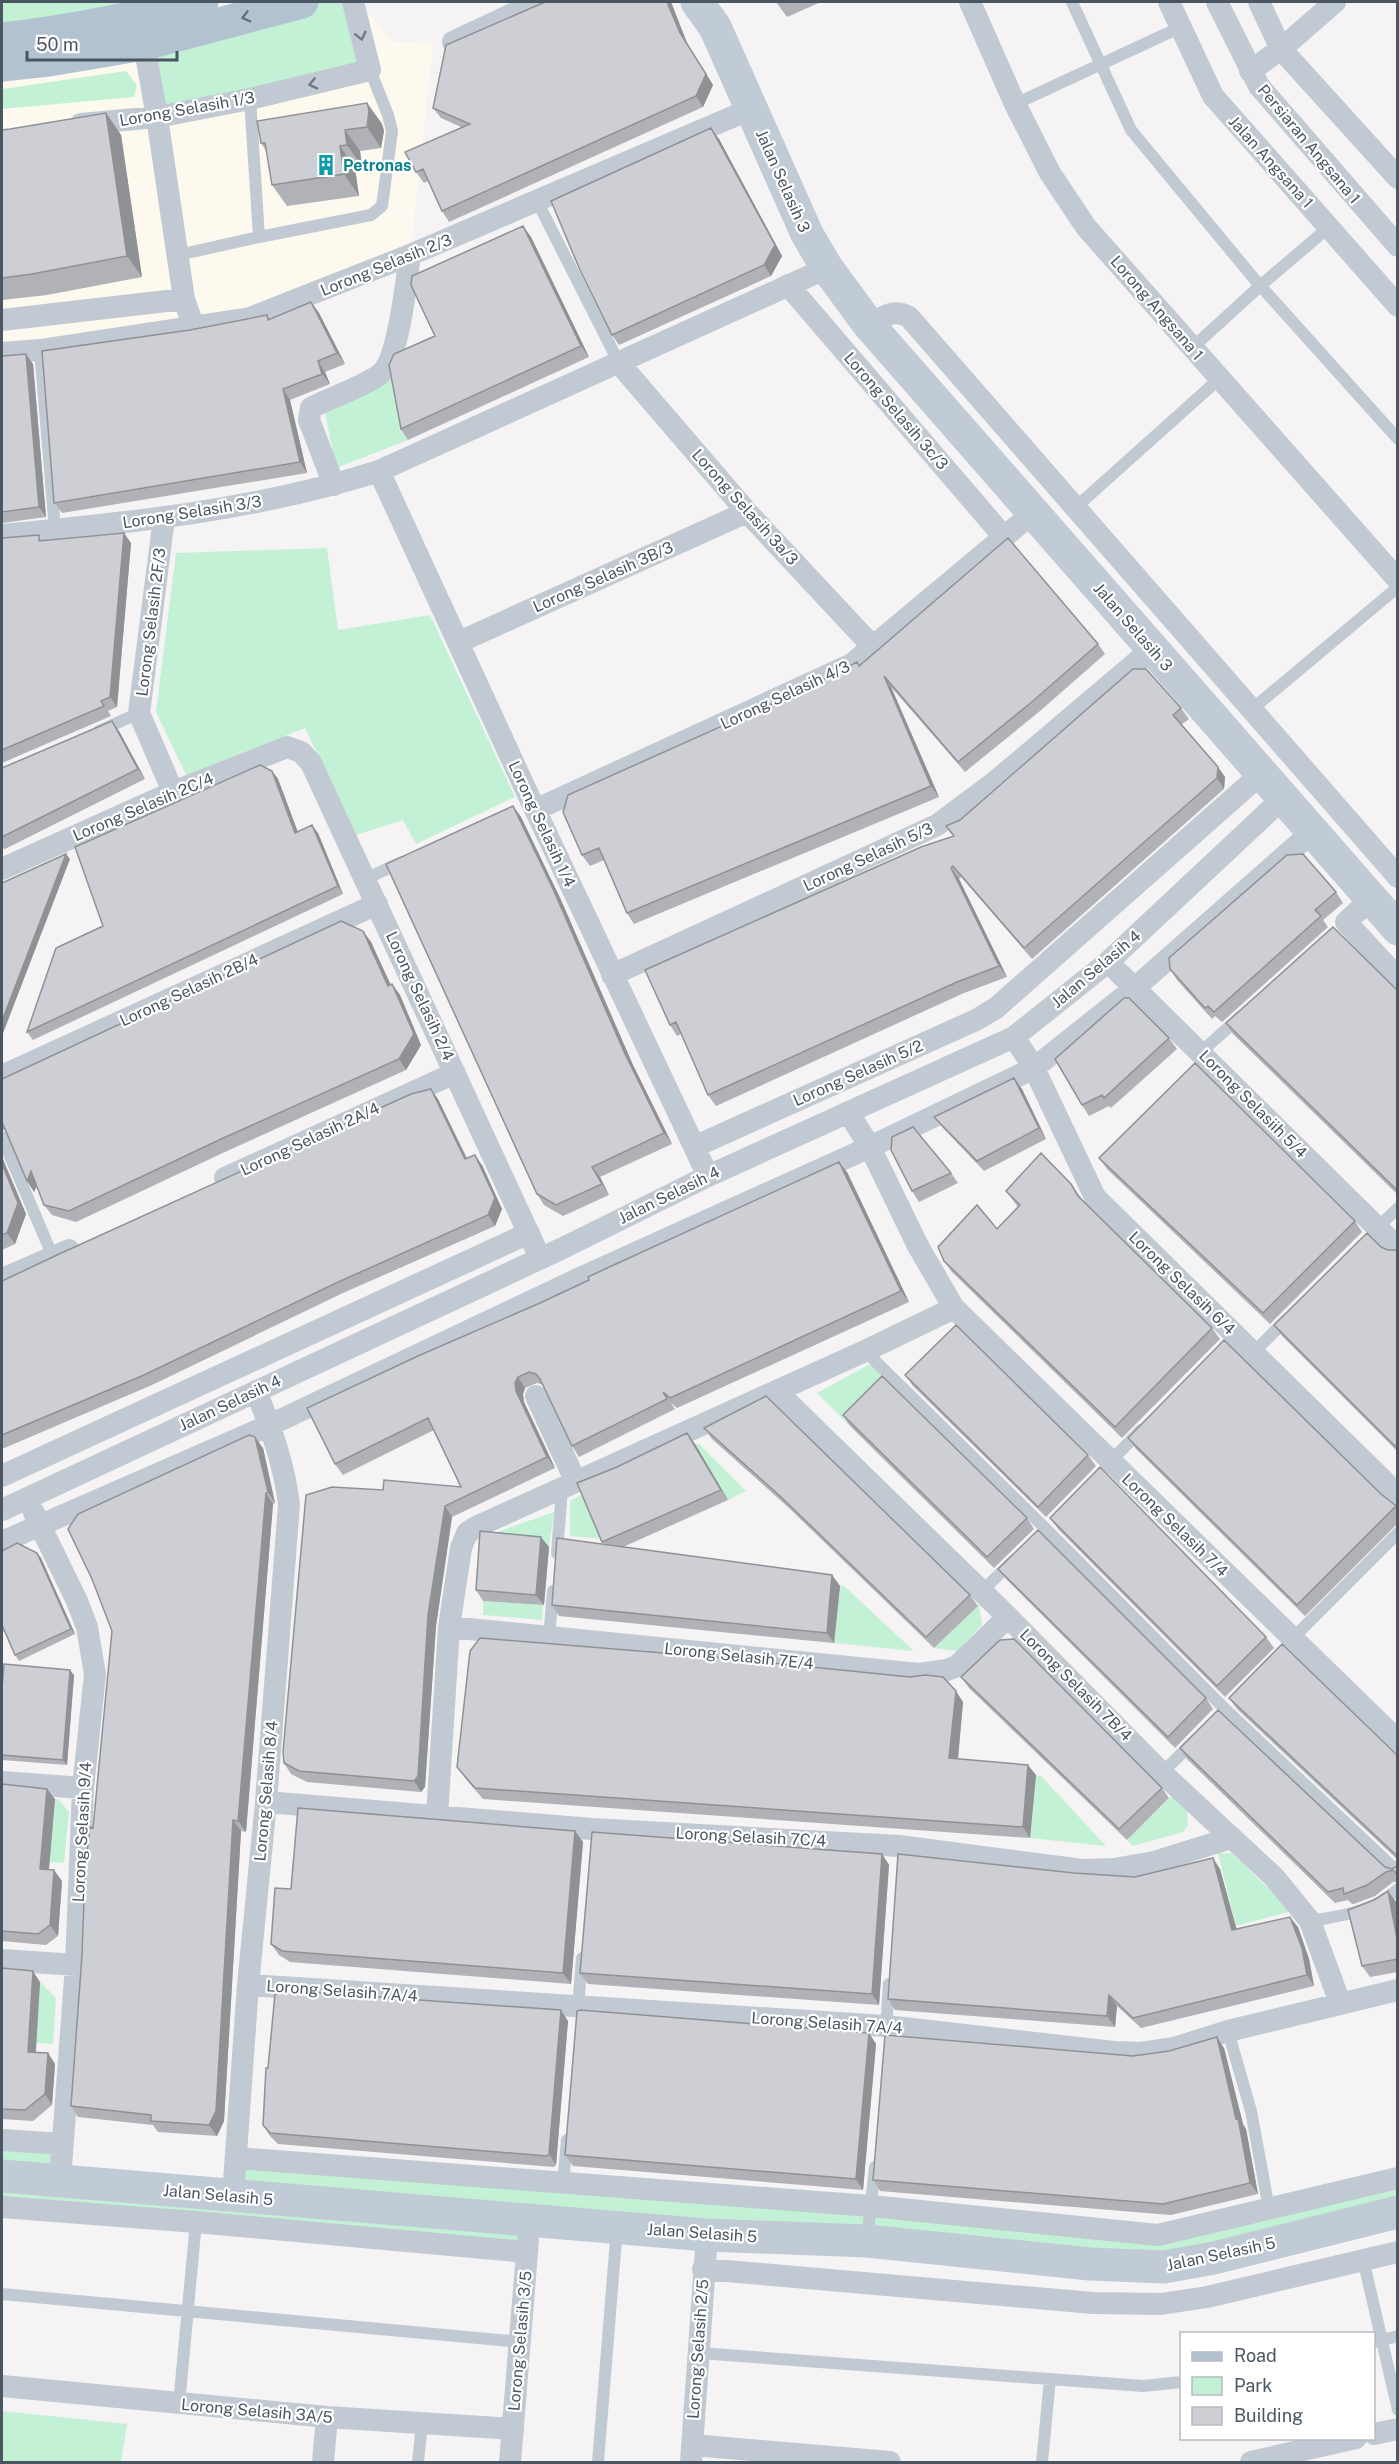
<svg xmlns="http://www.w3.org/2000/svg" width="1399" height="2464" font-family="'Public Sans',sans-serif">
<rect width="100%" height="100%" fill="#f5f3f3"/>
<path fill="#fdf9ef" d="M360,2l31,39 42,3 -23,211 -160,63 -248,35v-288z"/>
<path fill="#c3f1d5" d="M2,2h127l-127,37z
M302,2h51l17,68 -213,47 -13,-73z
M126,71l11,14 -3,12 -132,12v-20z
M395,368l13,72 -72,28 -13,-66z
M327,548l11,82 92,-15 85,182 -99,47 -13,-24 -47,15 -51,-107 -119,47 -30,-63 20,-159z
M874,1362l20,20 -44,44 -33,-33z
M695,1444h4l47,47 -18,9z
M584,1493l20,46 -34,-3v-35z
M554,1512l-5,35 -61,-5 9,-10z
M840,1586h4l70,65 -80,-8z
M483,1601l60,4 -1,15 -59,-5z
M979,1605l3,20 -25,26 -23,-3z
M1036,1775l6,2 64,69 -76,-8z
M1173,1795l14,14 1,16 -5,7 -50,14 -6,-6z
M55,1799h3l11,13 -5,51 -15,-1z
M1218,1853h14l60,58 -56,15z
M40,1982l16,16 -3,46 -17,-1z
M2,2140l60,4 -2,36 173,16 3,-38 922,77 239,-57v34l-183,46 -685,-38 -2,32 -525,-45z
M2,2411l125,13 -6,38h-119z"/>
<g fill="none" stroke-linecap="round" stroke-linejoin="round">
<path stroke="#c1cad2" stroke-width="12" d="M1072,2l59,128 125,151 142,158
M1015,104l166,-77
M537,201l82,162
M259,237l112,-22 11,-9 10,-75 -4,-16 -18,-45
M178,255l81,-18 -9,-138
M1192,348l68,-62 69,-59
M40,350l15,180
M1075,508l144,-129
M1251,710l147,-123
M99,731l40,-18
M365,879l37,-17
M1201,1052l39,-35
M2,1137l51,120
M1375,1230l23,-22
M865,1351l181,178 179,180 173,163
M1253,1353l34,-34
M1107,1465l34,-35
M557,1553l5,-64
M982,1591l31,-30
M549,1638l4,-47
M1290,1641l108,-108
M1162,1773l31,-31
M1310,1921c31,-5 64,-9 88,-32
M578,2009l4,-51
M886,2030l3,-46
M1228,2031l23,80 18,98
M563,2184l4,-44
M867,2239l8,-72
M1363,2259l35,151
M2,2294l518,48
M1375,2342l23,-6
M699,2353l444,33 39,-4
M179,2404l17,-182
M418,2462l4,-39
M598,2462l19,-235
M1042,2462l8,-83"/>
<path stroke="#c1cad2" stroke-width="22" d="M970,2l45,102 35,69 36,54 312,353
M1169,2l44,94 185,210
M1217,2l42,84 139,160
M1259,2l22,47 117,129
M453,42l85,-40
M144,44l13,73 27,182 10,29
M1250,71l31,-22 54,-47
M81,124l76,-7 93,-18 120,-29 -17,-68
M788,285l216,252
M2,320l182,-21
M869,325c14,-8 24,-17 40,-8l489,560
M2,353l38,-3 210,-32 160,-63 341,-146
M619,363l128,149 127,136
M379,471l153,332 176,373
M334,485l-25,-65 2,-12c22,-12 48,-19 68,-33 20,-13 27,-94 31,-120
M164,518l-25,195 34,79
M2,535c127,-12 255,-25 377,-64l448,-203
M459,642l288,-130
M535,810l317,-146 182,-152
M2,869l171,-77 114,-45 14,5 10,11 229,495
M1371,899l-25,23 52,56
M1108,962l290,286
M612,975l325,-150 59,-44 156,-132
M1014,1037l20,31 61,129 303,298
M2,1076l375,-172
M848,1112l22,35 48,99 36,62 444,433
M696,1146l280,-126 20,-12 265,-234
M225,1178l230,-105
M2,1279l67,-29
M776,1391l232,226 154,156 112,104 36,44 30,82
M536,1396l40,86
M2,1476l527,-243
M2,1510l561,-262 145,-72 306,-139 94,-75 174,-163
M34,1513l43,88 10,26 8,47 -12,114 -7,177 -16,216
M2,1542l268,-117 308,-146 292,-132 164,-79 102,-81 176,-155
M449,1627l470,47 28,-4 10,-4 51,-49
M2,1782l81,6
M266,1802l326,27 307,17 184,24 31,-1 40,-7 77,-24
M437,1816l12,-189 12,-79 6,-15 9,-6 389,-176 89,-43
M2,1960l74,5
M248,1985l638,41 228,26 27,1 33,-5 54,-17 170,-41
M2,2140l60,4
M236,2158l635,48 287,29 240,-57
M233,2196l15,-211 18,-183 23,-298c-5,-40 -18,-76 -33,-113
M2,2207l194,15 331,30
M703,2269l390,34 68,1 46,-7 191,-45
M2,2386l325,31 186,12
M1374,2434l24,-5
M692,2445l198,17
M323,2462l4,-45
M510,2462l18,-222
M691,2462l16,-227
M1251,2462l105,-24"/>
<path stroke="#c1cbd6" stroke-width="33" d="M697,2l18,25 92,207 20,34 42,57 529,604
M2,2176l705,59 160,6 223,23 74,3 50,-9 184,-46"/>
<path stroke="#b3c2d1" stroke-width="33" d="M2,39c67,-7 134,-22 200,-37
M2,65l47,-5 95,-16 158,-42"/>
</g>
<path fill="#b0b2b7" d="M545,2h126l16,41 26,42 -10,22 -254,115 -7,-11 -14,-30 -4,2 -8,-11 45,-45 -20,-9 -8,-10z
M776,2h45l-34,15z
M367,103l15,21 2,7 -3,17 -21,3 2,15 -7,2 4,28 -72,10 -15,-21 -5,-33 -6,-9z
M106,113l15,22 21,142 -95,18 -45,5v-170l8,-1z
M719,139l63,117 -11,20 -152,69 -7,-10z
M523,226l8,11 58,120 -181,83 -7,-11 34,-93z
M311,302l8,11 26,51 -20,8 5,12 -40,16 17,73 -245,40 -8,-10 136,-173 77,-15 3,4z
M2,356l31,8 13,153 -44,6z
M2,538l129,5 -14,164 -9,4 3,5 -109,47z
M1098,644l7,10 -65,57 -75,61 -74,-85 48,110 -305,127 -7,-11 -23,-53 -14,6 -8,-11 278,-189z
M1181,708l8,11 -8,6 44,52 -1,12 -192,170 -71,-82 -2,2 48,98 -43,16 -248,113 -8,-11 -27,-61 -4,2 -7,-11 284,-189 6,-16z
M119,731l26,48 -140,70 -3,-1v-80z
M272,771l6,8 20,53 20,1 25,61 -310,146 -6,-8 76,-106z
M513,806l8,11 40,83 72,165 39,79 -72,33 9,18 -46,21 -19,-11 -7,-11z
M1336,892l7,11 -20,17 5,7 -106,95 -7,-6 -3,3 -35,-39 -7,-11z
M363,931l8,11 19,43 2,-1 8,11 21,50 -15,25 -179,81 -151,71 -24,-7 -8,-10 -7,-19 -3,6 -29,-62h-3v-51z
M1398,991v204l-165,-161 -7,-11z
M1169,1038l8,11 -66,59 -2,-2 -20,10 -7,-11z
M1014,1078l8,11 24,50 -62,32 -42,-44 -8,-10z
M438,1099l29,59 15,7 20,44 -7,17 -152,67 -191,92 -150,64v-168z
M2,1157l24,57 -11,30 -13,6z
M1099,1158l256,63 7,11 -92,92 -163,-155z
M847,1172l62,130 -232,106 -6,-5 4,6 -96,48 -7,-11 -29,-61 -6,-2 -12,5 -2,6 1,8 31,66 -103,49 -16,109 -11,161 -4,5 -114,-10 -16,-8 -7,-11 99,-273 78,-3 -27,-57 -91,45 -8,-11z
M951,1173l7,10 -39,19 -7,-11z
M1071,1184l11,15 130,129 8,11 -98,99 -170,-166 -8,-11 53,-32 21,-22 -12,-16z
M1381,1247l7,3 10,2v200l-116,-116 -8,-11z
M905,1375l183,80 8,11 -50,51 -133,-131z
M843,1415l184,103 7,11 -40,39 -144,-142z
M704,1428l266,167 8,11 -44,42 -145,-140 -77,-69z
M687,1433l8,11 33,56 -105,47 209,28 8,11 -6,57 -275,-27 -7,-11 52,-61 -2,-2 15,-75z
M1128,1438l253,56 17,14v15l-93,93 -169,-167z
M263,1448l12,55 -2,1 -27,328 -5,-1 -17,290 -7,15 -59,-4 -5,-7 -75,-8 -7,-11 22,-278z
M1050,1518l216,119 8,11 -49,49 -167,-168z
M549,1547l-5,58 -61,-4 -7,-11z
M2,1551l35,2 4,5 34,76 -56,27 -4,-6 -10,-24 -3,1z
M998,1569l208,129 7,11 -38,39 -169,-169z
M74,1675l-7,90 -65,-5v-73z
M961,1677l201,111 7,10 -42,42 -158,-152z
M1229,1698l169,58v104l-161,-151z
M963,1702l-5,57 78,16 -6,63 -547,-39 -18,-21 -8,-11z
M1180,1748l205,119 7,2 5,-3 1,-3v23l-1,-4h-4l-18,14 -21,8h-2l-4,-4 -13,3 -148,-144z
M2,1784l53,15 -6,70 13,12 -4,55 -12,9 -44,-4z
M575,1831l8,11 -12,142 -281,-22 -11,-7 -8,-11 20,-55z
M882,1854l7,11 -10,140 -291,-21 -8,-11z
M1220,1869l16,60 62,-2 11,32 5,27 -173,42 -24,-22 -2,21 -220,-17 -7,-11 186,-126 61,4z
M1388,1891l8,11 2,11v59l-28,5 -8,-11 12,-66z
M2,1968l38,14 -4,70 12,1 7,11 -3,41 -19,16 -31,-2z
M568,2021l-12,144 -2,2 -276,-23 -8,-8 -7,-11 5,-57z
M869,2033l7,11 -13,146 -290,-24 -8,-11z
M1224,2048l19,76 3,5 12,65 -87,21 -291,-24 -7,-11 260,-124z"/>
<path fill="#909195" d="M667,2h4l16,41 26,42 -10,22 -7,-11 -16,-63z
M367,103l15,21 2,7 -3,17 -14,-21z
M106,113l15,22 21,142 -15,-21z
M711,128l8,11 63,117 -11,20 -7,-11z
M345,130l15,21 2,15 -15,-21z
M340,146l15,22 4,28 -15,-22z
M523,226l8,11 58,120 -8,-11z
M311,302l8,11 26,51 -8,-11z
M26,354l7,10 13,153 -7,-10z
M318,361l7,11 5,12 -8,-10z
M283,389l7,11 17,73 -7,-11z
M124,533l7,10 -14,164 -7,-10z
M884,676l7,11 48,110 -8,-11z
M112,721l7,10 26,48 -7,-10z
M1218,767l7,10 -1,12 -7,-11z
M272,771l6,8 23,62 -6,-8z
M513,806l8,11 40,83 72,165 39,79 -8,-11 -39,-79z
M312,825l6,8 25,61 -5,-8z
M66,854l4,5 -68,177v-15z
M951,868l8,11 48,98 -8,-11z
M363,931l8,11 25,54 -8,-10z
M392,984l8,11 21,50 -15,25 -7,-11z
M1014,1078l8,11 24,50 -7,-11z
M431,1089l7,10 34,71 -7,-11z
M475,1155l7,10 20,44 -7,17 -7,-11z
M2,1157l24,57 -11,30 -8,-11z
M839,1162l8,10 62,130 -8,-11z
M592,1167l8,10 9,18 -7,-11z
M31,1171l7,11 -4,10 -7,-11z
M518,1377l7,11 -2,6 1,8 31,66 -8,-11 -31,-66 -1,-8z
M687,1433l8,11 33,56 -7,-10z
M255,1437l8,11 12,55 -7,-11z
M266,1493l7,11 -27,328 -8,-11z
M445,1506l7,11 -16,109 -11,161 -4,5 -7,-11 14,-166z
M541,1537l8,10 -5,58 -8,-10z
M37,1553l4,5 34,76 -4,-5z
M832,1575l8,11 -6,57 -7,-10z
M70,1670l4,5 -7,90 -4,-5z
M956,1691l7,11 -6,67 -8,-11z
M1028,1765l8,10 -6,63 -7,-11z
M47,1789l8,10 -7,80 -8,-10z
M233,1820l8,11 -17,290 -7,15 -8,-11z
M575,1831l8,11 -12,142 -8,-11z
M882,1854l7,11 -10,140 -7,-11z
M1213,1858l7,11 20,72 -8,-11z
M54,1870l8,11 -4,55 -8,-11z
M1388,1891l8,11 2,11v31z
M1290,1917l8,10 11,32 5,27 -7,-11z
M33,1971l7,11 -5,80 -7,-10z
M1109,1995l8,11 -2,21 -8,-11z
M561,2010l7,11 -12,144 -7,-11z
M869,2033l7,11 -13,146 -7,-11z
M1217,2037l7,11 19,76 3,5 12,65 -8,-11 -14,-64z
M48,2053l7,11 -3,41 -7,-11z"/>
<path fill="#cdcfd5" stroke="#909195" stroke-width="1.5" d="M545,2h122l13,31 26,41 -10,22 -254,115 -19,-42 -7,3 -11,-20 65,-28 -37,-16 13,-63z
M367,103l2,7 -2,17 -22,3 2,15 -7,1 4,28 -72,11 -7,-42h-4l-4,-22z
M106,113l21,143 -95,18 -30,4v-148l8,-1z
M711,128l64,117 -11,20 -152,70 -32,-65 -29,-69z
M523,226l58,120 -180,83 -12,-64 5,-11 41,-18 -24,-51 1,-9z
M311,302l26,51 -19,8 4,13 -39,15 17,73 -246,41 -12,-152 148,-21 77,-15 1,5z
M26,354l13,153 -37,5v-156z
M124,533l-14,164 -9,4 3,5 -102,44v-212l37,-3v6z
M1008,538l90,106 -65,57 -75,61 -74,-86 47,110 -304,127 -28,-65 -17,7 -19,-43 5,-17 239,-107 50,-26 2,4z
M1133,669h13l35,39 -8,7 45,52 -1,11 -193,170 -71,-82 -2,2 48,98 -42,16 -249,113 -32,-73 -6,3 -25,-55 276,-123 33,-11 -8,-10 14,-6z
M112,721l26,48 -136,68v-69z
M260,765l12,6 23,62 17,-8 26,61 -311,146 29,-84 47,-22 -28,-79z
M513,806l40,83 72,165 39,79 -72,34 10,17 -46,21 -19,-11 -151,-330z
M66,854l-64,167v-138z
M1303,854l33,38 -21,18 6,6 -107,96 -6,-6 -3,2 -35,-39 -1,-11 118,-103z
M341,921l22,10 25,55 4,-2 22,50 -15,25 -180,81 -150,71 -25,-6 -13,-34 -4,10 -25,-59v-43z
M1333,927l65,64v200l-172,-168z
M1124,998h5l40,40 -65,60 -2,-3 -20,10 -27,-46z
M1195,1063l160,158 -92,92 -164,-155z
M1014,1078l25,50 -62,33 -43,-44z
M431,1089l34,70 10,-4 20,43 -7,17 -152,68 -192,92 -142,60v-154l55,-26 354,-161z
M913,1127l38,46 -39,18 -21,-41 1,-13z
M1041,1153l30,31 7,12 134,132 -97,99 -171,-166 -6,-14 39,-42 20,24 23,-24 -14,-14z
M839,1162l62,129 -231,107 -7,-6 4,7 -95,47 -32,-67 -4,-5 -7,-2 -11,5 -3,6 1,8 31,66 -102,49 -17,109 -10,161 -4,5 -115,-10 -15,-8 -1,-11 23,-257 26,-8 51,3 1,-10 77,7 -33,-69 -93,46 -28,-56 111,-52 122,-53 49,-23 -1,-3 17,-8z
M2,1164l16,39 -11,30 -5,2z
M1367,1233l14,14 7,3h7l3,2v197l-124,-124z
M956,1325l132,130 -50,52 -133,-132z
M1224,1340l157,154 15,12 -99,99 -169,-167z
M882,1376l145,142 -40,39 -144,-142z
M766,1396l204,199 -44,42 -145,-140 -77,-69z
M687,1433l34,57 -119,52 -25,-59 40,-16z
M249,1435l6,2 13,55 -2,1 -28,328 -5,-1 -17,291 -7,14 -58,-4v-6l-80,-9 11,-151 3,-84 5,-44 3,1 19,-197 -20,-52 -24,-50 10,-15z
M1100,1467l166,170 -49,49 -167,-168z
M1038,1530l168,168 -38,39 -170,-168z
M480,1531l61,6 -5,58 -60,-5z
M557,1538l275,37 -5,58 -275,-28z
M17,1543l20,10 34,76 -56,26 -13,-30v-74z
M480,1638l244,20 186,19 15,-2 18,2 13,14 -7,67 79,7 -5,62 -548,-39 -18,-21 13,-116z
M1014,1639l148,149 -43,41 -158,-152 39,-37z
M1282,1644l116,112v102l-2,-3 -167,-157z
M4,1664l66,6 -7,90 -61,-5v-68z
M1218,1710l167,157 7,2 5,-3 1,-3v12l-5,-5 -7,2 -19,13 -20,8 -3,1 -1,-6 -15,4 -148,-144z
M2,1784l45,5 -7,80 14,1 -4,55 -12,9 -36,-3z
M298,1808l277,23 -12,142 -281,-22 -11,-7 4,-56 16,1z
M592,1832l290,22 -10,140 -292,-21z
M898,1854l176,19 61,4 78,-19 19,72 58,-13 12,31 5,27 -174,43 -24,-23 -2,21 -219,-17z
M1388,1891l10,53v15l-36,7 -14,-56 26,-10z
M2,1968l31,3 -5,81 20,1 -3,41 -20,16 -23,-1z
M293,1991l268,19 -12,144 -2,2 -277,-23 -7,-8 3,-57h2l7,-74z
M580,2010l289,23 -13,146 -291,-24 12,-144z
M885,2035l248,21 36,-5 48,-14 19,82 2,-1 12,65 -87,21 -290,-24z"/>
<defs><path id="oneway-chevron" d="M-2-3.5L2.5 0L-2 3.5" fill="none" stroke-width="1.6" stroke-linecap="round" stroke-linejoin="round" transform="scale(1.5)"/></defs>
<use stroke="#64717d" href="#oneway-chevron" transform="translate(246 17) rotate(165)"/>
<g stroke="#6e7983">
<use href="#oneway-chevron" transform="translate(361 36) rotate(76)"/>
<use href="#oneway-chevron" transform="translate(313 84) rotate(167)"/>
</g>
<defs>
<symbol id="building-bare" viewBox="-9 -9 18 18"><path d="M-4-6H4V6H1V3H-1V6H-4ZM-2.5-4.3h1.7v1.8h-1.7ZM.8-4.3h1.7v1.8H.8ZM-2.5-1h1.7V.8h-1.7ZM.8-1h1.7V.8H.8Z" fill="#0f9aa8" stroke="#fff" stroke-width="2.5" paint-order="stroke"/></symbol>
</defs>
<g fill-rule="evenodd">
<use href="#building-bare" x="311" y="150" width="30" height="30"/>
</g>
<g text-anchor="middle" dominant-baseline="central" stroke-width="4.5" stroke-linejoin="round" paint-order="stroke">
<g font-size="16" fill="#4a5661" stroke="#fff">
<text transform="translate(187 109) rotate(-10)">Lorong Selasih 1/3</text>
<text transform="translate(1309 144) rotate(50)">Persiaran Angsana 1</text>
<text transform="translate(1271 162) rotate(48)">Jalan Angsana 1</text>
<text transform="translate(783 181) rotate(66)">Jalan Selasih 3</text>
<text transform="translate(386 265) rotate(-22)">Lorong Selasih 2/3</text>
<text transform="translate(1157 308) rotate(49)">Lorong Angsana 1</text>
<text transform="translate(896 411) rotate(49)">Lorong Selasih 3c/3</text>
<text transform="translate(745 507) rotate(48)">Lorong Selasih 3a/3</text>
<text transform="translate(192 512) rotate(-9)">Lorong Selasih 3/3</text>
<text transform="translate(603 577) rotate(-24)">Lorong Selasih 3B/3</text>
<text transform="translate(151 622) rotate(-83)">Lorong Selasih 2F/3</text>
<text transform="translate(1133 627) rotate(49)">Jalan Selasih 3</text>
<text transform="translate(785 695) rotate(-25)">Lorong Selasih 4/3</text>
<text transform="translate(143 807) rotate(-23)">Lorong Selasih 2C/4</text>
<text transform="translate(542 824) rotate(65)">Lorong Selasih 1/4</text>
<text transform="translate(868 857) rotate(-25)">Lorong Selasih 5/3</text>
<text transform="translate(1096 969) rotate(-40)">Jalan Selasih 4</text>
<text transform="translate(189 990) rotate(-25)">Lorong Selasih 2B/4</text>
<text transform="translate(420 996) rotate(65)">Lorong Selasih 2/4</text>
<text transform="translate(858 1073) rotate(-24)">Lorong Selasih 5/2</text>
<text transform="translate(1253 1104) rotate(45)">Lorong Selasiih 5/4</text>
<text transform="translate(310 1139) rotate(-25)">Lorong Selasih 2A/4</text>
<text transform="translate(669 1195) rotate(-26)">Jalan Selasih 4</text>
<text transform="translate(1182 1283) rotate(44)">Lorong Selasih 6/4</text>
<text transform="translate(230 1403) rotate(-25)">Jalan Selasih 4</text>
<text transform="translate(1175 1525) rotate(44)">Lorong Selasih 7/4</text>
<text transform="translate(739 1656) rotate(6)">Lorong Selasih 7E/4</text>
<text transform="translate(1076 1685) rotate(45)">Lorong Selasih 7B/4</text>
<text transform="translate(266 1791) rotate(-85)">Lorong Selasih 8/4</text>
<text transform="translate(82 1832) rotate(-87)">Lorong Selasih 9/4</text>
<text transform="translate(751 1837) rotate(3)">Lorong Selasih 7C/4</text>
<text transform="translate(342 1991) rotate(4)">Lorong Selasih 7A/4</text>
<text transform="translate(827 2023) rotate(4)">Lorong Selasih 7A/4</text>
<text transform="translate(218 2195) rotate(5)">Jalan Selasih 5</text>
<text transform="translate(702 2233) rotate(4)">Jalan Selasih 5</text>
<text transform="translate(1221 2254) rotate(-12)">Jalan Selasih 5</text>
<text transform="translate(520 2341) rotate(-85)">Lorong Selasih 3/5</text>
<text transform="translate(698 2349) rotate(-86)">Lorong Selasih 2/5</text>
<text transform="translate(257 2411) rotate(5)">Lorong Selasih 3A/5</text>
</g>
<g font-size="16" font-weight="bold" fill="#0d838f" stroke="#fff" text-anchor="start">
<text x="343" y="165">Petronas</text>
</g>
</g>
<rect width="1399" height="2464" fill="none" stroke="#4a5661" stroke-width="6"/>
<rect x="1180" y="2332" width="195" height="108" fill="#ffffff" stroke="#b7bbc0" stroke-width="1.5"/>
<rect x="1192" y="2352" width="30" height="9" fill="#b3c2d1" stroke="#b7bbc0" stroke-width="1.5"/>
<text x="1234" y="2362" font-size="18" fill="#4a5661">Road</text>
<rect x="1192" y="2377" width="30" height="18" fill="#c3f1d5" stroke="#b7bbc0" stroke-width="1.5"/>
<text x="1234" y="2392" font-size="18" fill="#4a5661">Park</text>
<rect x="1192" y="2407" width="30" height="18" fill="#cdcfd5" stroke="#b7bbc0" stroke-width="1.5"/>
<text x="1234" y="2422" font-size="18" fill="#4a5661">Building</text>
<path d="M27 51v9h150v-9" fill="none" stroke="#4a5661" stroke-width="3"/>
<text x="36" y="51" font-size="18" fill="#4a5661" stroke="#ffffff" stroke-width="4.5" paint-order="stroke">50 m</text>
</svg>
